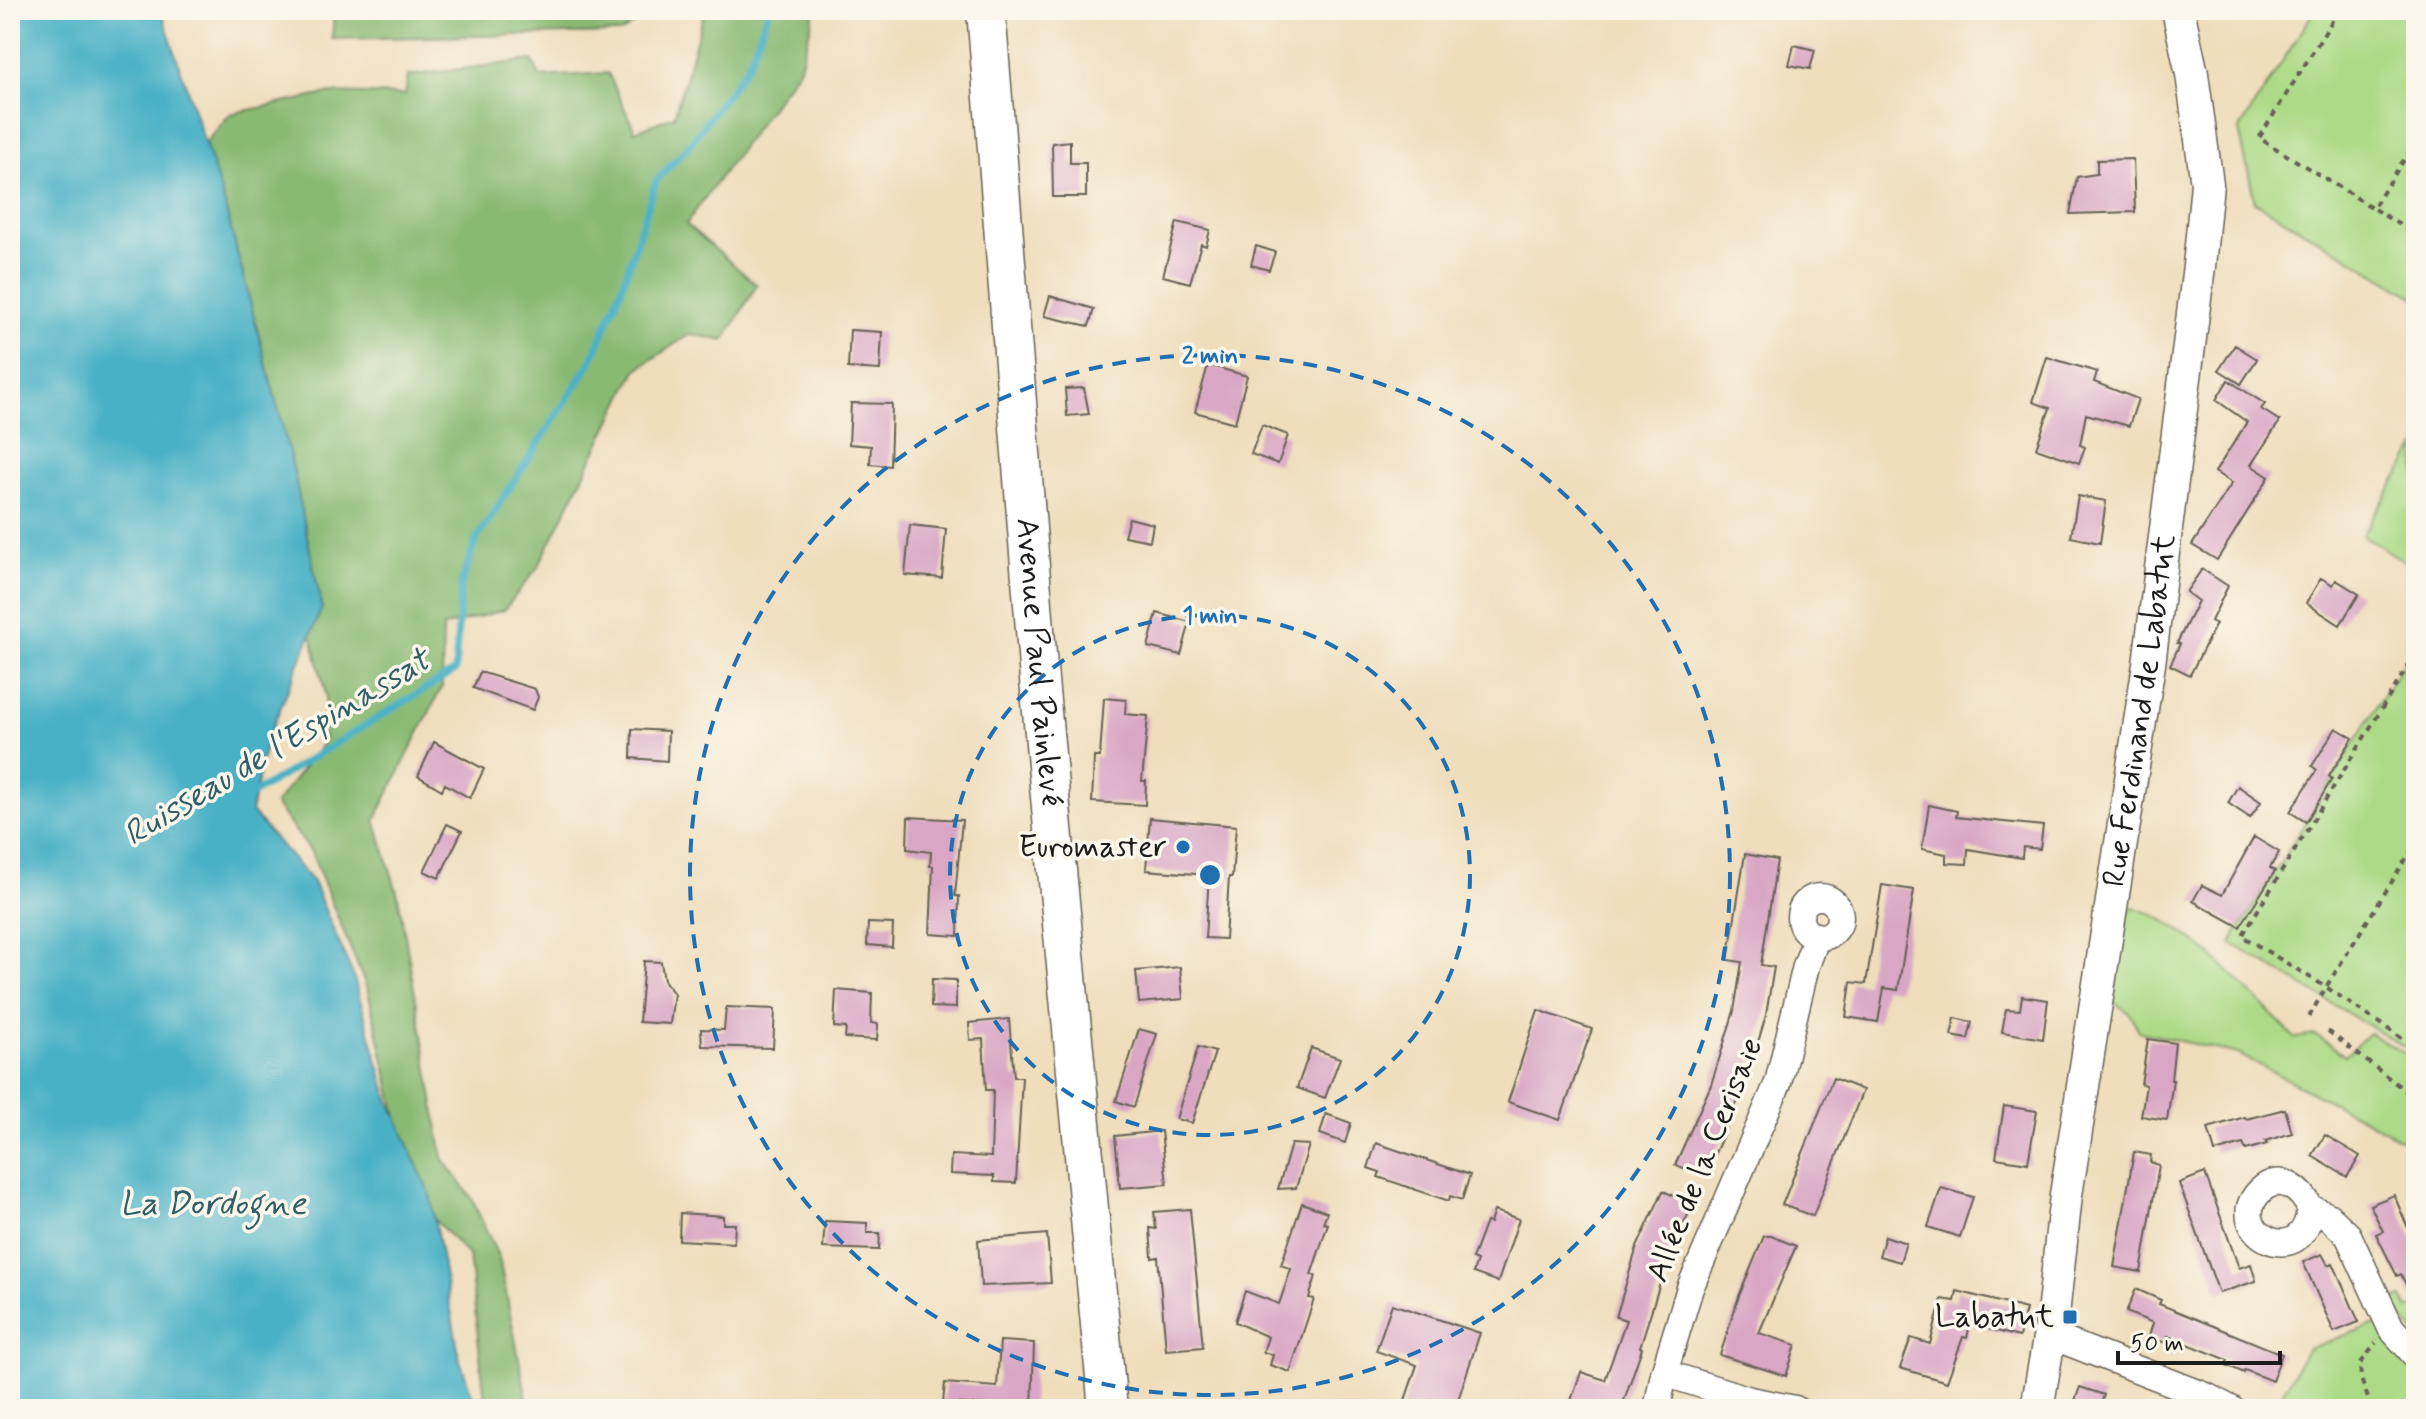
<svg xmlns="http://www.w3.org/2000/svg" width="2426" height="1419" font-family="Mynerve,sans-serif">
<rect width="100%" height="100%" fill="#fbf7ec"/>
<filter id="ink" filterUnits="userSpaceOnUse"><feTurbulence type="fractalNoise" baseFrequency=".0125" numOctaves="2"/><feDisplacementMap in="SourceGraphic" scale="16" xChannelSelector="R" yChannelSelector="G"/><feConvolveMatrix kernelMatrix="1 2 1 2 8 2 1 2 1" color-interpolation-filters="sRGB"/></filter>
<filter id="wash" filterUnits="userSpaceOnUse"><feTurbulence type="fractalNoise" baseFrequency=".006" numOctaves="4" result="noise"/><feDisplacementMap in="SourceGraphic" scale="32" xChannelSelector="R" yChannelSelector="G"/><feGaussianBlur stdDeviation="1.8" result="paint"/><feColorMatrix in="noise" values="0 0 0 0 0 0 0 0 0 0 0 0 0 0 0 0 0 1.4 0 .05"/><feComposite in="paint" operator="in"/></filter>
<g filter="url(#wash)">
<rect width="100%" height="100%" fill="#efddbb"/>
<path fill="#acda86" stroke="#647b51" stroke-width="2" d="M2315,10h101v288l-161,-96 -16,-72z
M2416,447v121l-54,-33z
M2416,643v411l-185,-111z
M2133,907c59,17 118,88 162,131l21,-3 29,21 24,-23 47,27v95l-5,-10 -45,-25 -128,-66 -98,-22 -11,-19 -16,-12 12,-83z
M2402,1297l6,12 8,-3v29l-27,-33z
M2379,1323l37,43v43l-142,-1 33,-59z"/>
<path fill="#89ba73" stroke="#526b48" stroke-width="2" d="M334,10h320l-33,23 -289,6z
M705,10h110l-15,57 -114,157 71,61 -33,56 -34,-7 -54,36 -98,197 -34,43 -61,17 -1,60 -67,133 23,75 45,263 28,39 28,61 30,151h-43l-17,-153 -53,-56 -48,-209 -57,-139 -36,-48 48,-61 3,-48 -40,-163 -81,-389 25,-29 101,-21 74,2 3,-19 124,-16 8,17 68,-4 27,58 39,-15z"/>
<path fill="#48b1c6" stroke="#326671" stroke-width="2" d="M10,10h151l62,188 68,261 31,149 -57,137 -14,67 62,70 40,93 35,122 42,98 30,165 17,49h-467z"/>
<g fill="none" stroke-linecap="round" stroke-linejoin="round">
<path stroke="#48b1c6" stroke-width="7" d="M249,796l206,-125 6,-87 15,-44 115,-178 30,-72 35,-109 34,-37 58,-79 21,-55"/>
</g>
<g id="blocks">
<path fill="#d9a7c5" d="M1794,45l21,5 -5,19 -21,-4z
M1070,141v22h16v34h-33l-1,-54z
M2133,159l2,53 -65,2 7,-37 20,-3v-14z
M1177,222l33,8 -4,16 -5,-2 -11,39 -27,-7z
M1256,246l19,6 -6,18 -18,-5z
M1050,296l44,13 -5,17 -45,-10z
M850,330l32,2 -2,38 -32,-2z
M2235,345l22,14 -16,25 -22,-14z
M2047,357l50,15 -3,10 44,17 -9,27 -43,-12 -6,31 5,2 -6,16 -43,-15 14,-40 -17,-6z
M1208,365l39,11 -12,47 -40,-11z
M2228,380l37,24 -4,5 19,12 -29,44 18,12 -52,83 -25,-15 40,-62 -17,-11 32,-50 -31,-22z
M1084,388l5,26 -22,2 -2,-27z
M851,403l41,1 -2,62 -20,-2 1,-18 -22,-2z
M1262,425l26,10 -10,29 -27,-10z
M2078,496l28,5 -6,42 -29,-6z
M1129,518l24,6 -3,17 -26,-5z
M910,525l36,4 -4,49 -37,-3z
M2202,569l26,17 -17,35 5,3 -26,51 -20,-10 10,-21 -3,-1 21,-42 -12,-9z
M2321,578l12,7 3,-5 23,14 -19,31 -34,-22z
M1157,613l33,9 -9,33 -33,-8z
M480,672l55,17 3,8 -5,13 -60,-22z
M1104,698l22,2 -1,14 23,2 -6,65h4l-1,24 -53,-3 2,-45h6z
M2336,728l17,10 -24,38 3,3 -26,43 -16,-10 27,-42 -5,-4z
M632,729l36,2 -1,30 -36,-3z
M434,742l50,27 -14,29 -25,-14 -3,6 -24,-14z
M2238,786l23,16 -11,16 -22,-15z
M1929,805l28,6 -1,6 87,9 -3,23 -17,-2 -1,11 -54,-9 -1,15 -21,-1v-9l-24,-5z
M908,817l54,3 -7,76h4l-1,40 -28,-2 3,-68h-3l1,-14 -24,-3z
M1150,818l86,8 -4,51h-3l-4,62 -20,-1 4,-63 -63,-5z
M447,824l15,7 -23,47 -15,-7z
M2254,837l25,15 -9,16 5,3 -35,56 -47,-26 9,-16 20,10z
M1745,854l32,6 -16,105 13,2 -8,48 -19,65 -42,96 -30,-11 36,-80 23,-74 8,-49 -14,-2z
M1882,885l32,5 -16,100 -14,-2 -6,34 -32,-5 5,-35 15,2z
M868,923l25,1 -1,23 -25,-2z
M644,961l17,1 3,18 10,14 -4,30 -31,-2z
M1180,967l3,32 -44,4 -3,-32z
M932,979l24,1v28l-25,-1z
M836,990l36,3 -1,30 7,1 -1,16 -32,-2 1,-10 -12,-1z
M2022,996l26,4 -5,39 -41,-7 4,-23 14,1z
M726,1007l49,2 -2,39 -71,-2 -1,-17 23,1z
M1538,1010l54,19 -32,91 -52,-18z
M1955,1018l17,4 -4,17 -17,-3z
M1009,1019l5,58h8l-6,106 -22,-1v-6l-44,-2 1,-19 40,2 2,-67h-7l-3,-51 -13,1 -1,-17z
M1139,1029l18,5 -23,73 -18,-6z
M2148,1039l27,4 -4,37h2l-6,40 -26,-4 5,-31 -5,-1z
M1198,1047l17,5 -23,71 -16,-4z
M1311,1048l29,10 -15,40 -28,-10z
M1833,1078l30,12 -50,126 -31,-11z
M2004,1106l33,5 -9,52 -32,-5z
M2285,1109l7,24 -27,8 2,3 -21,6 -3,-6 -28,8 -7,-24 37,-11 1,2z
M1326,1114l25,9 -6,20 -25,-9z
M1161,1131l6,53 -47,4 -5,-52z
M2325,1135l35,21 -13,21 -35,-21z
M1376,1143l94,32 -8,25 -12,-4 -1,5 -71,-24 2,-5 -12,-4z
M1291,1144l18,1 -13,43 -18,1z
M2134,1152l17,3 -1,7 9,3 -18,107 -27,-5z
M2205,1173l34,95 12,-4 5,17 -37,12 -40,-110z
M1941,1188l32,9 -13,40 -32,-10z
M1663,1191l30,13 -18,39 -2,-1 -33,105 2,1 -21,61h-53l13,-37 24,8 21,-60 -10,-3 21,-70z
M2394,1195l22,52v59l-15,-32 -4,2 -21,-42 7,-3 -13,-26z
M1302,1203l25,9 -4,11 5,1 -17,51 5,1 -7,22 5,1 -24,73 -20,-7 3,-10 -10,-3 5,-15 -33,-15 10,-31 34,13 12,-35 -10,-4z
M1190,1209l13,138 -37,3 -8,-93 -6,1 -2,-30 6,1 -2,-17z
M1494,1211l25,8 -21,63 -25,-9 4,-12 -5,-2 14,-37 4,1z
M680,1213l43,3v8h12l-1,19 -55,-3z
M825,1221l42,2v10h13l-1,17 -56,-2z
M1047,1234l4,49 -70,3 -3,-46z
M1764,1236h7l25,10 -37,87 37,12 -10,31 -66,-21 19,-59z
M1885,1236l21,7 -6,19 -21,-6z
M2322,1254l6,11 5,-2 26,59 -25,10 -31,-70z
M2136,1289l25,11 -2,4 123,50 -10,27 -27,-11 -1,3 -18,-8 2,-5 -60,-24 -3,7 -16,-7 4,-13 -27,-11z
M1957,1291l69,18 -7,28 -49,-13 -3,14 -4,-1 -16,45 -47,-14 11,-30 19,6 12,-45 13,2z
M1392,1304l88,29 -25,76h-53l15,-44 -41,-14z
M1000,1341l34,2 -2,66h-44l1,-4 -46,-2 2,-20 52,4z
M2080,1387l24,8 -5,14h-27z"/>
</g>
</g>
<g filter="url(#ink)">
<use href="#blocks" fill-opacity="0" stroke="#666054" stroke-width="2"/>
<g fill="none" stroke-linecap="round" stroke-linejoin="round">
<defs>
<path id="minor" d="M1800 917a20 20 0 1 1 40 0a20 20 0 1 1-40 0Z
M2310,1208c-5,67 -91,23 -49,-18 19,-18 41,0 49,18l18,8 20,19 43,93 25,28
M2049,1335l157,61 25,13
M1664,1373l86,27 45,9
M1657,1409l7,-36 26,-85 88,-205 28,-117 11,-30"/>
<g id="tertiary">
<path id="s1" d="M2037,1409l16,-94 13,-120 83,-531 50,-398 8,-82 -15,-110 -14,-64"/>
</g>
<g id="secondary">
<path id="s2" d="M986,10l53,670 69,729"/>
</g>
</defs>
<use href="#minor" stroke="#666054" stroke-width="29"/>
<use href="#tertiary" stroke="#666054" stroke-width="35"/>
<use href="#secondary" stroke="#666054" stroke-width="41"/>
<path stroke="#666054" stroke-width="4" stroke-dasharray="6 6" stroke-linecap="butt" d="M2339,10l-80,128 114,70 43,-67
M2374,209l42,26
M2416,653l-174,283 84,51 90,-144
M2309,1017l17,-30 90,61
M2328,1031l88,68
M2372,1409l-11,-30 -1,-15 16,-21"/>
<use href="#minor" stroke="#fff" stroke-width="26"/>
<use href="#tertiary" stroke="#fff" stroke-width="32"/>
<use href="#secondary" stroke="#fff" stroke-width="38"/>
</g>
</g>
<g fill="none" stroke="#1f6fb2" stroke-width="4" stroke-dasharray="14 10">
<circle cx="1210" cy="875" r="260"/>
<circle cx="1210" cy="875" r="520"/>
</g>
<g fill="#1f6fb2" stroke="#fbf7ec" stroke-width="3">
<circle cx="1183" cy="847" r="8"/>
<rect x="2062" y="1309" width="16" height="16" rx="4"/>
</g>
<g text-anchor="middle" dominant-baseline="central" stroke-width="7" stroke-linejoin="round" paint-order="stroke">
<g font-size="32" fill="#1c1c1c" stroke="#fbf7ec">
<text stroke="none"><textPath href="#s2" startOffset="654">Avenue Paul Painlevé</textPath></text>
<text stroke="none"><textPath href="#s1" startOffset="706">Rue Ferdinand de Labatut</textPath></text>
<text transform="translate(1705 1160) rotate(-68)">Allée de la Cerisaie</text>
</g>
<g font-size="32" fill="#1c1c1c" stroke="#fbf7ec" text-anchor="end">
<text x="1167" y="847">Euromaster</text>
<text x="2054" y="1317">Labatut</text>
</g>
<g font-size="34" font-style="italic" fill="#305f68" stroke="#fbf7ec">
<text transform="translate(277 748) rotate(-31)">Ruisseau de l'Espinassat</text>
<text x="213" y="1204">La Dordogne</text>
</g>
</g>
<circle cx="1210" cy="875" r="12" fill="#1f6fb2" stroke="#fbf7ec" stroke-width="4"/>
<g font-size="24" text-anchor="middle" font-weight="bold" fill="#1f6fb2" stroke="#fbf7ec" stroke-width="7" stroke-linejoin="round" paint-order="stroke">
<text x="1210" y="363">2 min</text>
<text x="1210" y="623">1 min</text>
</g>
<rect width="2426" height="1419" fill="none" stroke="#fbf7ec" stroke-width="40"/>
<path d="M2118 1351v12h162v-12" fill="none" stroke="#1c1c1c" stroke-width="4"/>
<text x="2130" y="1351" font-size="24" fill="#1c1c1c" stroke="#fbf7ec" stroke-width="6" paint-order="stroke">50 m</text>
</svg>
